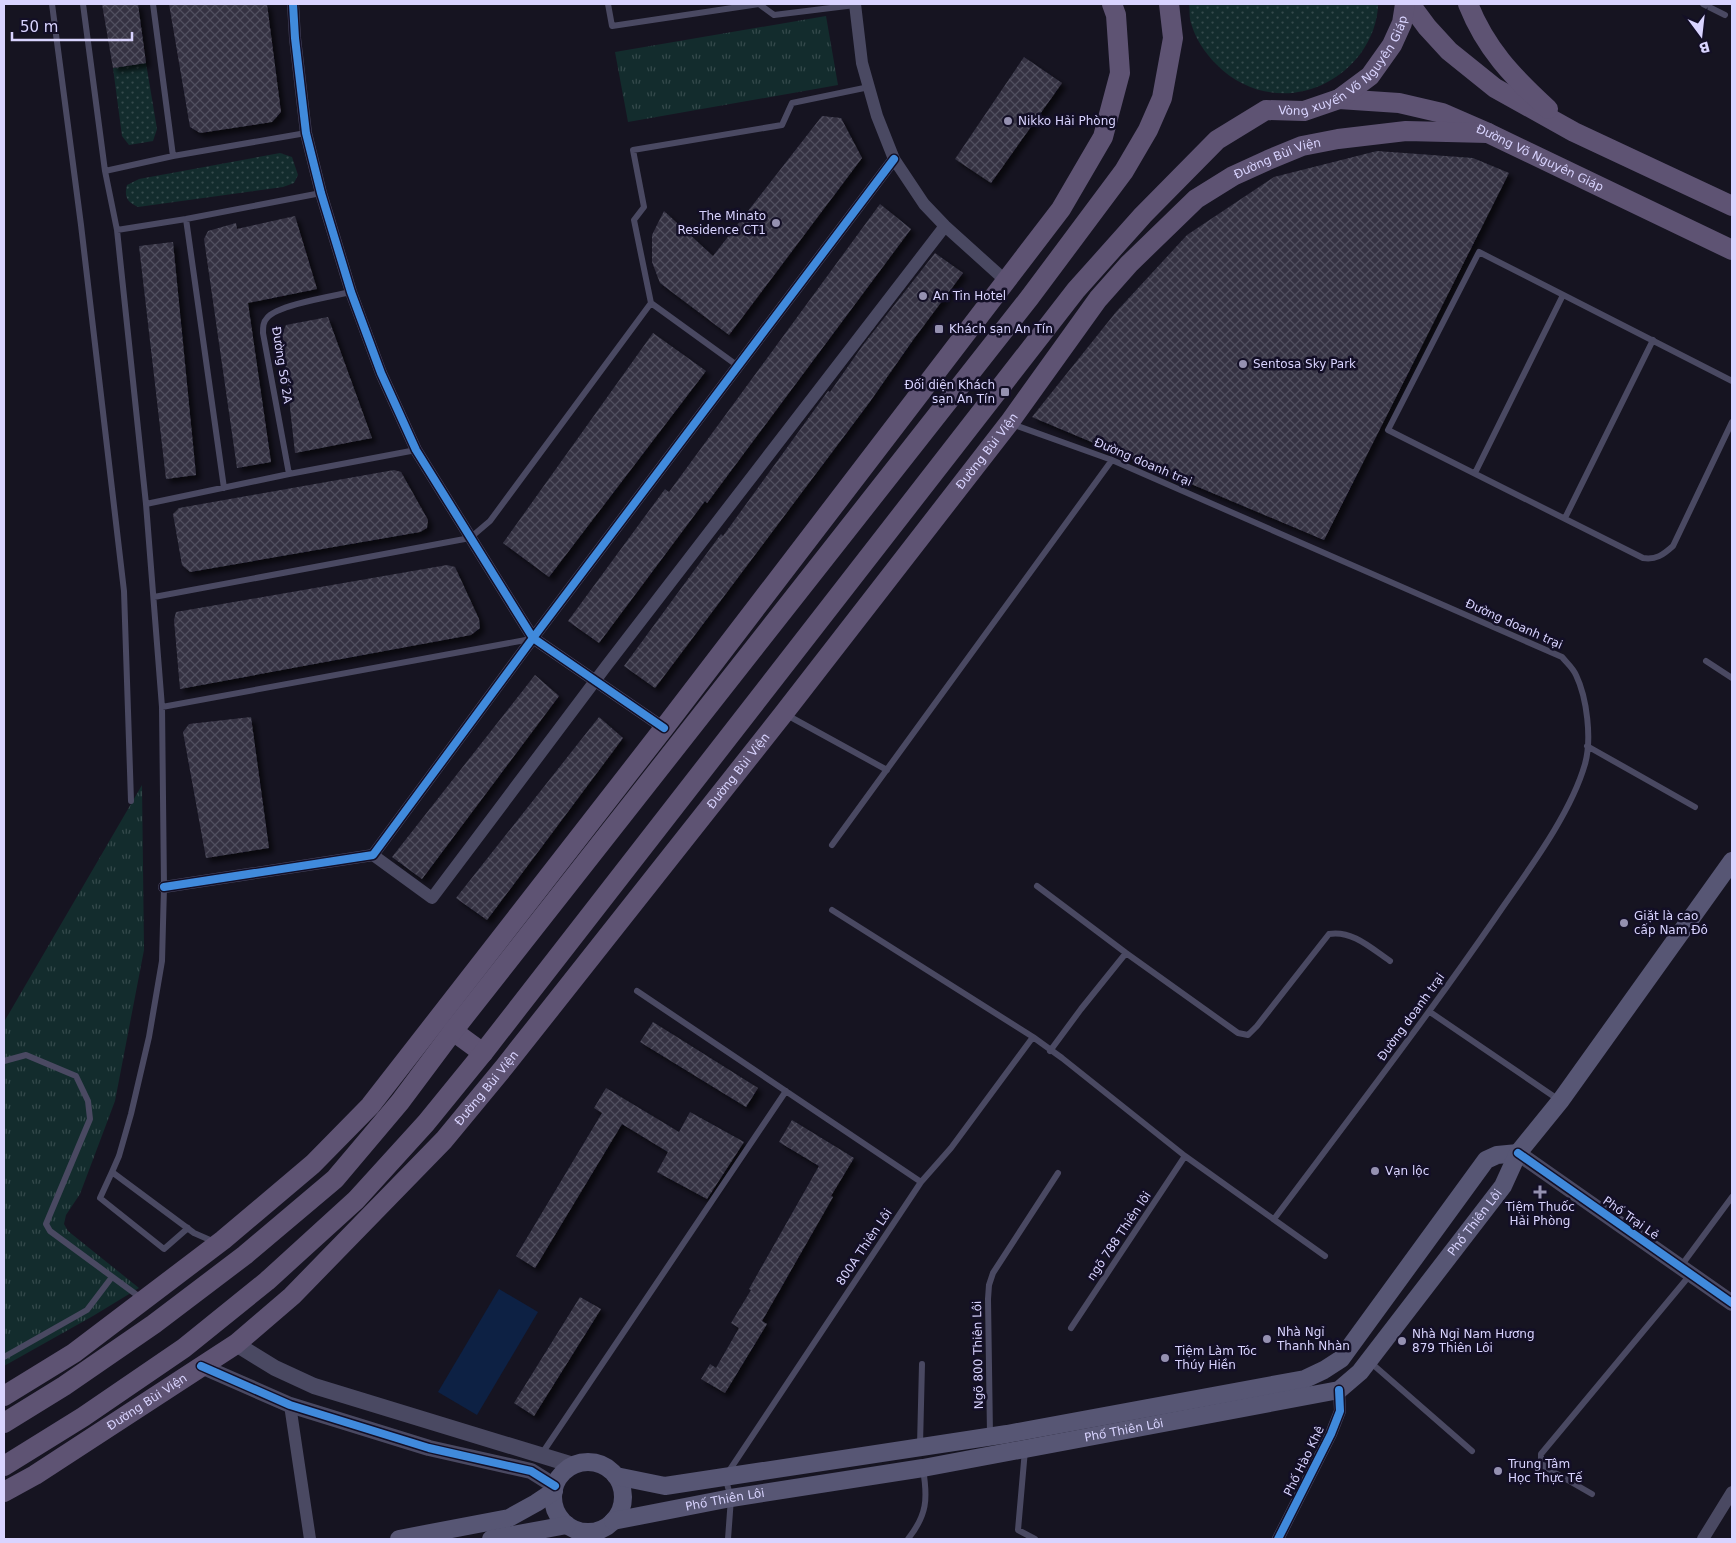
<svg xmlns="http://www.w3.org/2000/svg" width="1736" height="1543" font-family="'DejaVu Sans',sans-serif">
<defs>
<pattern id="grass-dots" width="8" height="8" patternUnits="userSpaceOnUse" patternTransform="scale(1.25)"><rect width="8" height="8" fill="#132c2d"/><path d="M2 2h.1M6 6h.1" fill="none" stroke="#354a4c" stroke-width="1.8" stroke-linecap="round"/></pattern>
<pattern id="park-tufts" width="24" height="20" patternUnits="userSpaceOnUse" patternTransform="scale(1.25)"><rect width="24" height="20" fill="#132c2d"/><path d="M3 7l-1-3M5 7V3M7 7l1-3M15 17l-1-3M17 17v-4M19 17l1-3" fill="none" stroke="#354a4c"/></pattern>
<pattern id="building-cross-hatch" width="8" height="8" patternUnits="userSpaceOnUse" patternTransform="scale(1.25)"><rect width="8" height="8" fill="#343243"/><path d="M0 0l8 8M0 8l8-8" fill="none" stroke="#514f5f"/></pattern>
<filter id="shadow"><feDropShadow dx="4.5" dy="4.5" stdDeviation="2.5" flood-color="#0009"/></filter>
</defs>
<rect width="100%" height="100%" fill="#161421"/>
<path fill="url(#grass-dots)" d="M1189,4h189c0,17 -7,35 -17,49 -36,48 -102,55 -145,11 -11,-11 -21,-26 -25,-41 -2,-6 -1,-13 -2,-19z
M146,63l11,66 -4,12 -24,4 -7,-9 -9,-68z
M280,153l12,4 6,18 -4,8 -11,4 -145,20c-11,-5 -14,-10 -11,-22l12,-6z"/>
<path fill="url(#park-tufts)" d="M826,16l12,69 -210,37 -13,-70z
M142,785l2,165 -29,151 -35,93 -14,21 -2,9 4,7 71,57 -46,28 -89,50v-344z"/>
<path fill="#0d2144" d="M499,1289l39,23 -61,103 -39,-23z"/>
<path fill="url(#building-cross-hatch)" filter="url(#shadow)" d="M102,4h36l8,59 -33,5z
M169,4h98l14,108 -9,10 -72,11 -10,-6z
M1024,57l38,26 -71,100 -36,-24z
M822,116l19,2 21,40 -133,177 -69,-52 -8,-21v-27l12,-24 49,45z
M1377,151l96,7 36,15 -185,367 -292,-123 84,-105 71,-77 87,-58z
M880,204l31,25 -204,274 -2,-2 -106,142 -31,-22 97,-132 4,3z
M295,216l22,73 -69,14 23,159 -34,6 -33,-229 4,-8 28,-8 1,6z
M173,242l23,233 -30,4 -27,-233z
M935,253l28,20 -50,67 -44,63 -214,285 -31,-22 97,-132 2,2 105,-145 2,1 33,-47z
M328,317l44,121 -77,15 -13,-118 4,-10z
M653,333l53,38 -157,206 -46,-34z
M394,470l7,2 27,48 -1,8 -7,4 -230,40 -8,-7 -9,-51 6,-6z
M447,565l8,2 24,52 1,9 -9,7 -291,54 -6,-69 2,-8z
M535,675l24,21 -137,183 -30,-22z
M251,717l18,131 -63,10 -23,-126 6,-8z
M599,717l24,21 -136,182 -31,-22z
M653,1022l105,66 -12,19 -106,-65z
M606,1088l73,44 11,-20 54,30 -37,57 -50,-27 11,-20 -46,-28 -87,144 -19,-12 86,-143 -8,-5z
M792,1120l62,38 -23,38 2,1 -71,124 5,3 -42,69 -24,-14 9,-15 6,4 23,-40 -8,-5 20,-33 -2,-1 70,-123 -40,-24z
M580,1297l21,12 -67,107 -20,-13z"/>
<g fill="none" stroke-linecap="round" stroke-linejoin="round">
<path stroke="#4a4962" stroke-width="6" d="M52,4l29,221 43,366 7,210
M83,4l22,167 12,59 29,274 16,203 2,180 -2,74 -13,76 -18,77 -12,42 -7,16 82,61 16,7h4
M153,4l20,152
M608,4l4,22 147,-22 15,11 81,-10
M1703,4l22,11
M105,171l68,-15 133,-23
M186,219l38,269
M117,230l69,-11 135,-26
M651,303l-17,-83 10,-13 -11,-57 149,-25 10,-22 77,-16
M1732,381l-253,-129 -91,178 255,128c13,2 20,-3 30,-12l59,-124
M1012,424l100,36 450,197c5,6 11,11 14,18 11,23 16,64 9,89 -15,52 -59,109 -89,153 -71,103 -147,202 -222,302
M1475,473l88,-178
M289,474l-26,-141c0,-6 0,-11 4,-15 10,-13 67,-22 84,-26
M146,504l143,-30 127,-24
M1565,518l88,-178
M154,597l316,-59 20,-17 161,-218 87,63
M1706,661l26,17
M162,707l369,-68
M785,714l102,56
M1587,746l108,61
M832,845l280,-385
M1037,886l89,67 112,80 10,2 9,-9 72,-92c23,-4 42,14 61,27
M832,910l201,127 29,21 123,98 140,100
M637,991l284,191
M1430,1012l129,88
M1050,1051l31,-42 45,-56
M4,1061l22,-6 50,21 12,25 2,18 -44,105 4,7 91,67
M112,1172l-12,26 64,51 24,-21
M1681,1266l51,-69
M1071,1328l114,-172
M4,1357l83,-47 25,-33
M1370,1362l102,89
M990,1435l-2,-136 1,-14 4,-12 65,-100
M920,1445l2,-81
M1025,1450l-7,80 17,9
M541,1455l245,-364
M1592,1494l-47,-27 -4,-6v-7l149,-179
M728,1539l3,-41 -6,-21 196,-295 30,-34 82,-111
M908,1539c19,-24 20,-40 15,-70"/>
<path stroke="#4a4962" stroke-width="12" d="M293,4l2,34 11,95 15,60 30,99 30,81 35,77 117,188 131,90
M855,4l7,59 15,53 17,43 30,45 21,22 61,55
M373,855l59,43 175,-233 338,-439
M164,887l209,-32 160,-217 361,-479
M290,1405l20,134
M1278,1539l53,-105 9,-23 -1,-21
M1703,1539l29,-47"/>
<path stroke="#4a4962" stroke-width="16" d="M1518,1153l214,150
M236,1344l39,24 39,18 259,79
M201,1366l89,39 139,43 102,23 24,15"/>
<g stroke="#575674" stroke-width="18">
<circle cx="588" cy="1497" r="35"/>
<path d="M616,1476l49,10 342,-52 298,-55 19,-9 17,-11 145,-199 11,-5 21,-2"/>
<path id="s1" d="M613,1521l118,-23 192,-30 416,-78 21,-18 143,-186 15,-33 43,-53 171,-239"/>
<path d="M399,1539l110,-21 27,-15 18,-12"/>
<path d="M491,1539l76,-14"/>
</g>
<g stroke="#5e5373" stroke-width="20">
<path d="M1410,4l17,23 22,24 46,37 79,44 158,74"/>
<path d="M1468,4c18,45 44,72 80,105"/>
<path id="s2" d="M1339,99l60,4 43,10 46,20 244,117"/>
<path d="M453,1031l30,22"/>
<path d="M4,1396l70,-43 149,-113 90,-76 57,-58 294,-378 397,-519 42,-72 17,-64 -4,-58 -4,-11"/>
<path d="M4,1423l60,-37 90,-62 91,-69 90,-76 65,-77 53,-71 577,-734 94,-126 24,-41 14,-32 11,-60 -4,-34"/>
<path id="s3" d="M4,1466l79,-49 101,-69 83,-67 89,-81 70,-77 57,-70 593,-763 67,-75 74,-75 49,-30 38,1 35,-12 31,-23 22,-31 10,-22 3,-19"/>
<path id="s4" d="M4,1492l31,-17 201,-131 56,-48 152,-156 61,-74 279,-353 225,-290 89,-124 31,-35 67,-65 37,-23 35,-16 34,-14 36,-7 68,-8 82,2"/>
</g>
<defs>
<path id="cycleway" d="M293,4l2,34 11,95 15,60 30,99 30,81 35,77 117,188 131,90
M164,887l209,-32 160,-217 361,-479
M1518,1153l214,150
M201,1366l89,39 139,43 102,23 24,15
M1278,1539l53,-105 9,-23 -1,-21"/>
</defs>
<use href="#cycleway" stroke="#130f26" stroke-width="11"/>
<use href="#cycleway" stroke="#408adc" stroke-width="8"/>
</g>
<g fill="#9591b1" stroke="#130f26" stroke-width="2">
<circle cx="1008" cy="121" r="5"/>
<circle cx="776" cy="223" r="5"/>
<circle cx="923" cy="296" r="5"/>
<rect x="934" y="324" width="10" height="10" rx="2.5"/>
<circle cx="1243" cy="364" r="5"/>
<rect x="1000" y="387" width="10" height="10" rx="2.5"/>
<circle cx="1624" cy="923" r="5"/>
<circle cx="1375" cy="1171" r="5"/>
<path d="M1537.5 1184.5h5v5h5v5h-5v5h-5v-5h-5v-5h5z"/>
<circle cx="1267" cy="1339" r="5"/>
<circle cx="1402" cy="1341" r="5"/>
<circle cx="1165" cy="1358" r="5"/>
<circle cx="1498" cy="1471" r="5"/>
</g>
<g text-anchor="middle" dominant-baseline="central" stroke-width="5" stroke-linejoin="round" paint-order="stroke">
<g font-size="12" fill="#d9d4ff" stroke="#130f26">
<text stroke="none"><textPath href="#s3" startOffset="1964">Vòng xuyến Võ Nguyên Giáp</textPath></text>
<text stroke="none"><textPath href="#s2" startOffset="212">Đường Võ Nguyên Giáp</textPath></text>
<text stroke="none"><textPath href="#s4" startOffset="1864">Đường Bùi Viện</textPath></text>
<text transform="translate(282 365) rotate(81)">Đường Số 2A</text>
<text stroke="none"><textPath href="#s4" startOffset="1444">Đường Bùi Viện</textPath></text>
<text transform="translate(1143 462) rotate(23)">Đường doanh trại</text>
<text transform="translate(1514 624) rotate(24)">Đường doanh trại</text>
<text stroke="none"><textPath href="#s4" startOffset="1039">Đường Bùi Viện</textPath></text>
<text transform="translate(1411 1017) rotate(-54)">Đường doanh trại</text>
<text stroke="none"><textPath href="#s4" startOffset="634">Đường Bùi Viện</textPath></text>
<text transform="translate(1631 1218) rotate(35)">Phố Trại Lẻ</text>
<text stroke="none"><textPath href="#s1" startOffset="954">Phố Thiên Lôi</textPath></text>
<text transform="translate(1119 1236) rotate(-56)">ngõ 788 Thiên lôi</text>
<text transform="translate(864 1247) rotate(-56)">800A Thiên Lôi</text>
<text transform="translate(978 1355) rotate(-91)">Ngõ 800 Thiên Lôi</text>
<text stroke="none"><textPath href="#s4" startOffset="169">Đường Bùi Viện</textPath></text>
<text stroke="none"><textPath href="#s1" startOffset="519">Phố Thiên Lôi</textPath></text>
<text transform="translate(1304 1461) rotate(-64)">Phố Hào Khê</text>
<text stroke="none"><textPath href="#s1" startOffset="114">Phố Thiên Lôi</textPath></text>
</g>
<g font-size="12" fill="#d9d4ff" stroke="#130f26" text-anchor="start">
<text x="1018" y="121">Nikko Hải Phòng</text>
<text x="766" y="216" text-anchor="end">The Minato<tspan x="766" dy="14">Residence CT1</tspan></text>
<text x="933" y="296">An Tin Hotel</text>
<text x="949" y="329">Khách sạn An Tín</text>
<text x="1253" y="364">Sentosa Sky Park</text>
<text x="995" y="385" text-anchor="end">Đối diện Khách<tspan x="995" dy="14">sạn An Tín</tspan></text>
<text x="1634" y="916">Giặt là cao<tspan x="1634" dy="14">cấp Nam Đô</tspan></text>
<text x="1385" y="1171">Vạn lộc</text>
<text x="1540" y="1207" text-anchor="middle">Tiệm Thuốc<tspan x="1540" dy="14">Hải Phòng</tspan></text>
<text x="1277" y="1332">Nhà Ngỉ<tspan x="1277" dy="14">Thanh Nhàn</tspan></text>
<text x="1412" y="1334">Nhà Ngỉ Nam Hương<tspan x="1412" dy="14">879 Thiên Lôi</tspan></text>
<text x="1175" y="1351">Tiệm Làm Tóc<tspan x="1175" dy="14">Thúy Hiền</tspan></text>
<text x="1508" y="1464">Trung Tâm<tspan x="1508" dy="14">Học Thực Tế</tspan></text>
</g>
</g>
<rect width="1736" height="1543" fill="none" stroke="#d9d4ff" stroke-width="10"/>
<g transform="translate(1701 35) rotate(165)" stroke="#130f26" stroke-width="4" paint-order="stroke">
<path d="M0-4L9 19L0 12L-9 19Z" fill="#d9d4ff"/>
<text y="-8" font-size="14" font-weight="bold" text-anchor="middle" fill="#d9d4ff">B</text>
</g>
<path d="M12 32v8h120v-8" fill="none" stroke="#d9d4ff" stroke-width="2.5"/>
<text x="20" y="32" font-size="15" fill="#d9d4ff" stroke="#130f26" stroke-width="4" paint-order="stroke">50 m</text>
</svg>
